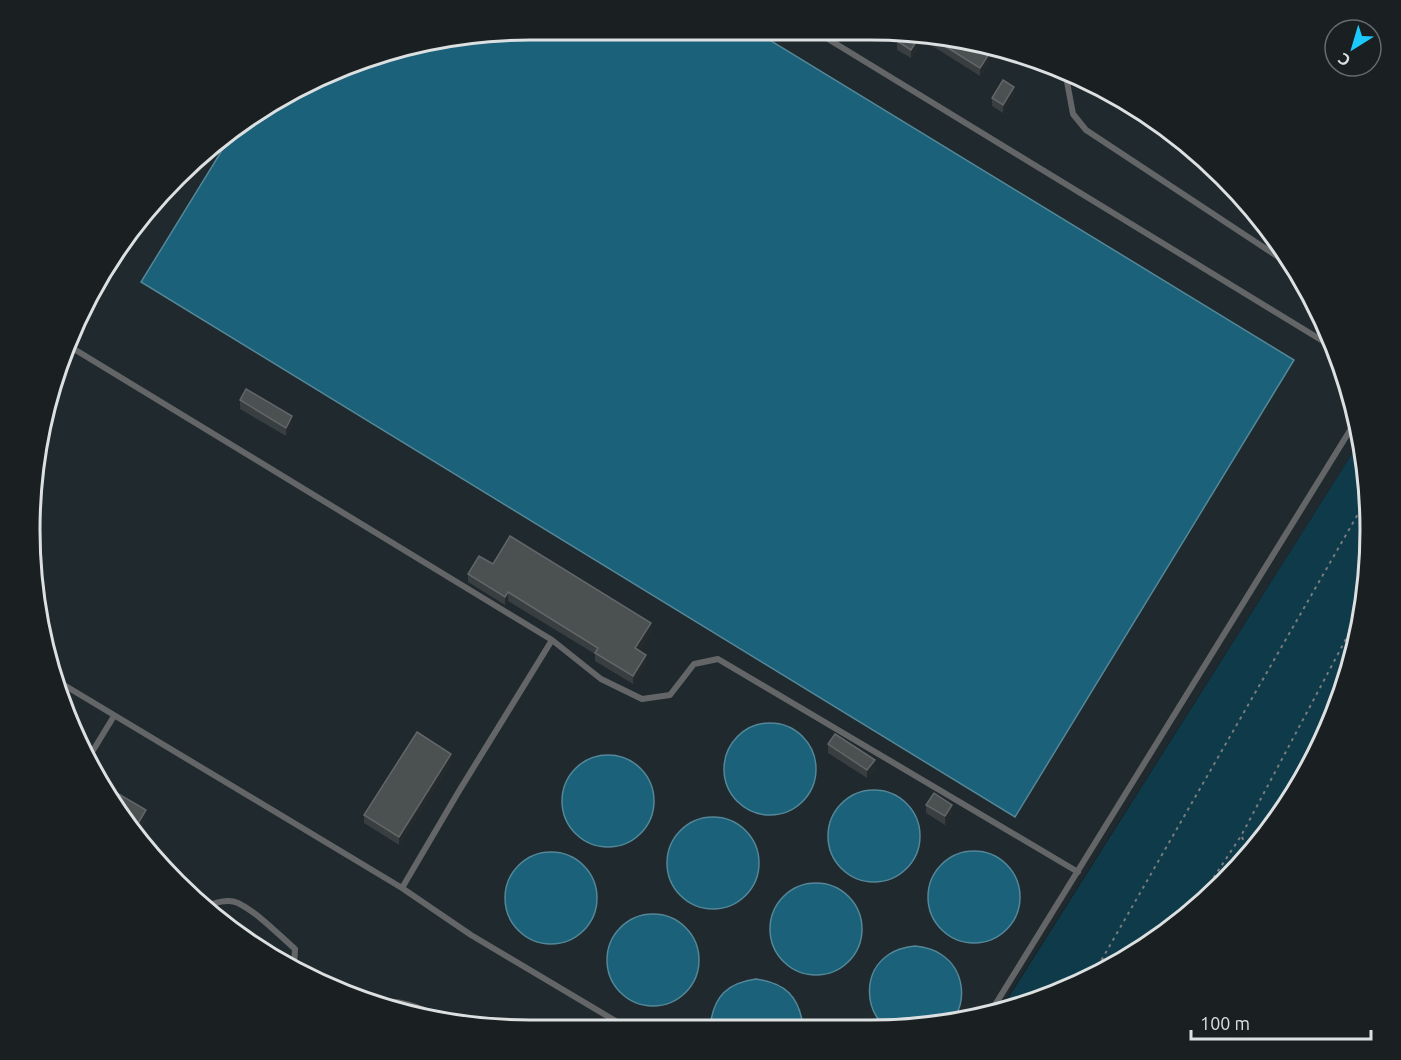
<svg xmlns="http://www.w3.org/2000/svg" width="1401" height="1060" font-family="Ubuntu,sans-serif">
<rect width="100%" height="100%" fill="#1a1f21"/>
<path fill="#1f292e" d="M530,30l373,1 98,16 91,35 83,51 112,119 46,86 29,100 -363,573 -63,15h-472l-95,-23 -116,-57 -76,-62 -63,-76 -57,-117 -26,-129 9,-130 42,-123 94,-132 104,-80 120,-50z"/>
<path fill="#0e3a49" d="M1362,438l9,92 -10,97 -28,94 -46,86 -62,76 -76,63 -117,57 -32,8z"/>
<path fill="#1a6179" stroke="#548798" stroke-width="1.5" d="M530,30l225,1 539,329 -279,457 -874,-535 91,-148 48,-37 120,-50z
M724 769a46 46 0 1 1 92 0a46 46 0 1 1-92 0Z
M562 801a46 46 0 1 1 92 0a46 46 0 1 1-92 0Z
M828 836a46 46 0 1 1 92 0a46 46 0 1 1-92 0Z
M667 863a46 46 0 1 1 92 0a46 46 0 1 1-92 0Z
M928 897a46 46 0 1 1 92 0a46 46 0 1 1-92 0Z
M505 898a46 46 0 1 1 92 0a46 46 0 1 1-92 0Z
M770 929a46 46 0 1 1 92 0a46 46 0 1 1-92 0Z
M607 960a46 46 0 1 1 92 0a46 46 0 1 1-92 0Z
M915,946c10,1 19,3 27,9 22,15 26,47 9,67l-15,4h-52c-20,-20 -20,-54 4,-71 8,-6 18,-8 27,-9z
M756,979c29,4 43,17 47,47h-93c4,-30 17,-43 46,-47z"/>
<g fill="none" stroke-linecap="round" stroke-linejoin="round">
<path stroke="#787c7e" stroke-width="2" stroke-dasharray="3 4.5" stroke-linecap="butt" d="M1242,837l7,17
M1193,909l48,-73 122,-229
M1094,973l268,-466 6,-6"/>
<path stroke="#636566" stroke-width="6" d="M815,31l521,318
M1065,71l8,43 13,16 209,138
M74,332l56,-90
M69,346l483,294 49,39 41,20 28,-4 24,-31 24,-5 360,213
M54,679l348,209 69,47 153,91
M89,757l25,-41
M402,888l57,-97 93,-151
M205,907c9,-5 24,-8 33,-4 20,10 40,31 57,46l-1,17
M372,1004c27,-9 56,8 80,19
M990,1013l367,-594"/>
</g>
<path fill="#393e40" d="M904,31l67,11 18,20 -9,14 -57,-36 -12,18 -14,-8v-9z
M1014,95l-11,18 -11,-7v-8z
M240,400l52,25 -6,11 -46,-27z
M493,564l158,67 -12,19 7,13 -13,21 -38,-23v-7l-87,-53 -3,4 -37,-23v-8z
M828,744l47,24 -8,10 -39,-25z
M451,762l-52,83 -35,-22v-8z
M926,805l26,8 -7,12 -19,-12z
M114,808l32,10 -9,17z"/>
<path fill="#252a2c" d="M921,34h2v6l-12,18v-8z
M989,54v8l-9,14v-8z
M1014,87v8l-11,18v-8z
M292,416v9l-6,11v-8z
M508,592v9l-3,4v-8z
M651,623v8l-16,25v-8z
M646,655v8l-13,21v-8z
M451,754v8l-52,83v-8z
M875,760v8l-8,10v-8z
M952,805v8l-7,12v-9z
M146,810v8l-9,17 -1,-8z"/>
<path fill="#4b5051" stroke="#626668" stroke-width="1.5" d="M904,31l17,3 -10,16 -14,-9z
M927,35l44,7 18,12 -9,14z
M1003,80l11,7 -11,18 -11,-7z
M246,389l46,27 -6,12 -46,-28z
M510,536l141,87 -16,25 11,7 -13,21 -38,-23 3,-5 -90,-56 -3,5 -37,-23 11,-18 14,8z
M417,732l34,22 -52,83 -35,-22z
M835,734l40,26 -8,10 -39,-26z
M110,789l36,21 -10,17 -12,-8 -10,-11 -7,-14z
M934,793l18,12 -7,11 -19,-11z"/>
<path d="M0 0H1401V1060H0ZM530 40H870A490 490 0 0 1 1360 530V530A490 490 0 0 1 870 1020H530A490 490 0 0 1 40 530V530A490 490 0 0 1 530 40Z" fill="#1a1f21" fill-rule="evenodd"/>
<path fill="none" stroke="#dde0e1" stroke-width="3" d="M530 40H870A490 490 0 0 1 1360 530V530A490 490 0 0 1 870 1020H530A490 490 0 0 1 40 530V530A490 490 0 0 1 530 40Z"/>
<g transform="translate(1353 48) rotate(217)"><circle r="28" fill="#1a1f21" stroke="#686c6e" stroke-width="1.5"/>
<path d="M0-4.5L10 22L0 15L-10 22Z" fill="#1cc9fc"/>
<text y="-9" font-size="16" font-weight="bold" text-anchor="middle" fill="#dde0e1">С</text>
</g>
<path d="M1191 1030v9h180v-9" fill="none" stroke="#dde0e1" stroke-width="3"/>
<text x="1200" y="1030" font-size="18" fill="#dde0e1" stroke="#1a1f21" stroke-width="4.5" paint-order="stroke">100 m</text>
</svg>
